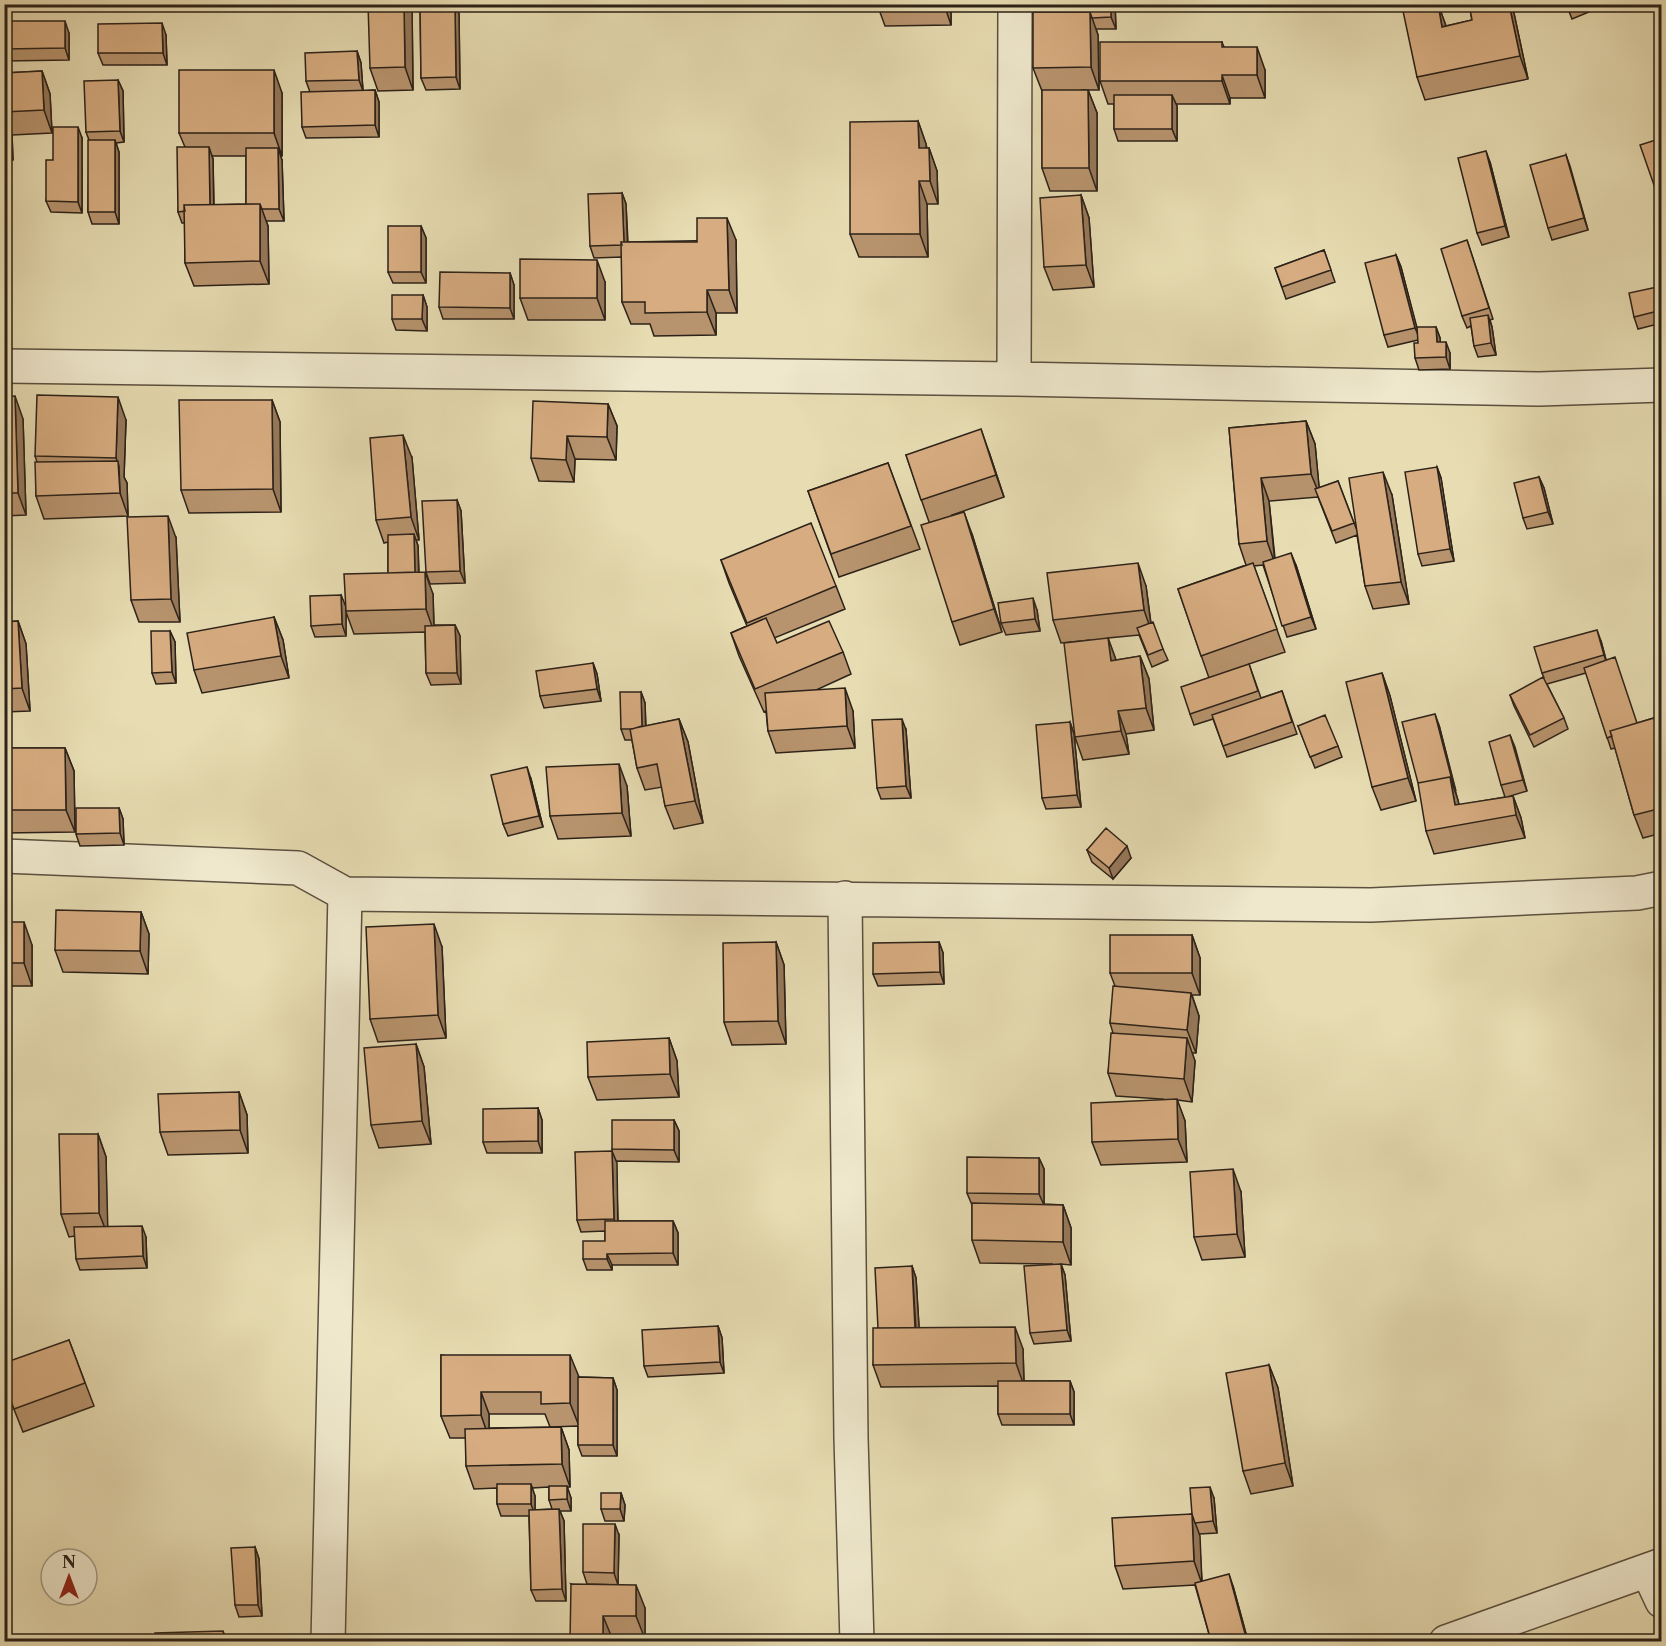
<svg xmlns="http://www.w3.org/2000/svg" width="1666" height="1646" font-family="'Libre Caslon Text',serif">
<rect width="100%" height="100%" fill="#e7dcb2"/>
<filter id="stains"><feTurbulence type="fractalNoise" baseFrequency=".00333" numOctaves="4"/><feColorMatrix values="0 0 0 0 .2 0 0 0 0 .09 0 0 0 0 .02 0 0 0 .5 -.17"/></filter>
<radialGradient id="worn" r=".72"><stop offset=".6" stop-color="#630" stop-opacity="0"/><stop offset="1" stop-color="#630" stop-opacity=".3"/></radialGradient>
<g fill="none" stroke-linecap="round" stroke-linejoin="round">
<defs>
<path id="minor" d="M4,366l1010,13 525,10 123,-4
M1014,379l1,-375
M4,856l294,12 47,26 1026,11 266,-12 25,-5
M845,898l6,540 6,204
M1648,1571l14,30
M328,1642l17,-748
M1446,1642l216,-77"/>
</defs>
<use href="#minor" stroke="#5b503f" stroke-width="36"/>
<use href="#minor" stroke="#efe8cd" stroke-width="33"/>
</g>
<path fill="#b8946e" stroke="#2c2219" stroke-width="1.5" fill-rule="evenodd" d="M412,4l1,86 -35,1 -8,-23z
M420,4h35l4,10 1,75 -34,1 -5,-12z
M877,4h74v21l-66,1z
M1115,4l1,25h-20l2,6 1,55h-18h7l9,23v78h-47l-8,-23v-77l-9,-23 13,-56z
M1438,4l8,22 26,-6 -3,-16h43l16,75 -103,21 -8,-23z
M1566,4h42l-36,15z
M4,21l65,12v27l-65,1z
M166,35l1,30h-64l-5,-12z
M1222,42l2,5 41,23v28h-35v6h-54l1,2v35h-59l-4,-12v-25h-6l-8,-23z
M357,51l4,12 2,28 12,-1 4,12v35l-73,1 -4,-11 8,-35 -4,-11z
M42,71l8,23 2,39 -40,2 1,25h-9v-87z
M118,80l5,11 1,51 -8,1 3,9v72h-27l-4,-12 1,-72 -3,-8z
M282,93v63h-2l2,4 2,61h-18l2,5 1,58 -75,2 -9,-23v-40h-3l-4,-11 7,-65 -6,-14zM212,156h34v48l-32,1 -1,-46z
M918,121l8,23 1,4h2l8,23 1,33h-11l1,53h-69l-9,-23z
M82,138v75l-31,-1 -5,-11 7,-41z
M1566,155l22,75 -36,10 -4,-12z
M1490,162l19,75 -27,8 -5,-12z
M4,175l3,6 2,37h-5z
M622,193l4,11 2,38 108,-2 1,73h-21v22l-62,1 -4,-12h-19l-9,-22v-45l-28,1 -4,-12z
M1081,195l8,23 5,69 -41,3 -9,-23z
M421,226l5,12v45h-33l-5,-11z
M1467,240l26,79 -3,1 2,7 4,28 -18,2 -4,-11 -3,-20 -4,2 -5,-12z
M1324,250l11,32 -49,17 -11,-31z
M1396,255l5,12 16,63 19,-3 4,11v4l10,11v16l-31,1 -4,-12 3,-15v-3l-30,7 -4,-12z
M510,273l4,12v34h-71l-4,-12z
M605,282v38h-77l-8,-22z
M1662,286v37l-24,6 -4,-12z
M423,295l4,12v24l-31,-1 -4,-11z
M4,397l19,22 3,96 -22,1z
M272,400l8,22 1,90 -92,1 -8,-23z
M608,404l9,22 -1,34 -41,-1 -1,23 -35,-1 -8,-23z
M126,420l-2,57 3,6 1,33 -84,3 -8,-23 1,-34 -2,-6z
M1306,421l9,23 4,44 19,-7 18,47 36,-33 17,109 -36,5 -8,-23 -8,-51 -21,8 -18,-46 -49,4 6,57 21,7 20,64 -29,8 -24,-72 -9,1 31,86 -36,12 12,34 21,-7 15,43 -70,23 -14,-38 -19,6 -4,-11 19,-36 -31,-89 68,-24 -7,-21 -10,-116z
M989,452l15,45 -52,18 20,19 30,98 -42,13 -8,-23 -23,-100 -23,-67z
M412,458l7,82h-3l2,6 1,26 14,22 1,31h21l5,11 1,48 -30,1 -5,-12 -1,-41 -71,2 -8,-22v24l-31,1 -4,-11 30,-31 4,11 43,-33v-31l-4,1 -8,-23z
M888,463l32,86 -81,28 -31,-86z
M1437,467l4,11 13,83 -32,5 -4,-12z
M1539,477l5,11 9,36 -26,5 -4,-11z
M457,500l4,11 4,72 -35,1 -4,-12z
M176,538l4,84h-41l-8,-22z
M721,560l115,26 9,23 -71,29 3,5 66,9 8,22 -35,16 37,21 2,37 -79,5 -8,-22 -2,-20 -2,1 -25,-56 -8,-23 16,-7 -18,-43z
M1146,586l5,37 12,26 5,11 -16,7 -13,-32 -31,3 8,22 24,-4 9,23 5,51 -28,4 3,20 -46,6 -8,-23 15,-97 -29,3 -8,-23z
M1037,610l3,21 -34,4 -5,-12z
M274,617l9,23 6,38 -87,15 -8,-23z
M18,621l8,23 4,67 -26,1v-90z
M170,631l5,11 1,41 -20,1 -4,-11z
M1601,641l5,19 31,63 17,-5 8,20v95l-19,5 -9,-23 -19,-67 -4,1 -25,-76 -39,11 17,34 4,11 -34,18 -20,-41 -4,-11 34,-17 -2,-5z
M593,663l4,11 4,27 -57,7 -4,-12z
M1382,673l8,23 26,105 -35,9 -9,-23z
M641,692l4,11 1,23 33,-7 9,23 15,81 -29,6 -9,-23 -3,-19 -17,3 -8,-22 -5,-28h-7l-4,-11z
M1070,722l4,12 7,73 -35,2 -4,-11z
M1439,725l20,80 46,-8 -4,-12 9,-50 17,56 -20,6 6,-1 8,22 4,20 -91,16 -8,-23z
M1298,726l40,20 4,11 -27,11z
M906,730l5,68 -30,1 -4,-11z
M4,748h61l9,23 1,61 -71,1z
M531,779l12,48 -35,9 -5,-12z
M627,786l4,50 -73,3 -8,-23z
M119,808l4,11 1,26 -44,1 -4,-12z
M1087,850l44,8 -18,21 -21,-17z
M141,912l8,22 -1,40 -85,-2 -8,-22z
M4,922l28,23v41h-28z
M1192,935l8,23v37h-8l7,21 -3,37h-4l3,8 -3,41 -15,-2 8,21 2,41 -86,3 -9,-23 70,-43 -46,-3 -8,-23 5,-40 -3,-10 5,-37 -5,-13z
M776,942l8,23 2,79 -54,1 -8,-23z
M939,942l4,11 1,31 -66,2 -5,-12z
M442,947l4,91 -68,4 -8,-23z
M669,1038l8,23 2,36 -82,3 -9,-23z
M416,1044l8,23 7,77 -52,4 -8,-23z
M239,1092l8,23 1,38 -80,2 -8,-23z
M538,1108l4,12v33h-55l-4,-11z
M674,1120l5,11v31l-63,-1 2,60h55l5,12v32h-66v5h-25l-4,-11 22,-18v-10l-24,1 -4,-12 35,-69v-2z
M98,1134l8,23 1,70 39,10 1,31 -67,2 -4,-11 -1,-23 -6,1 -8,-23z
M1039,1158l5,11v35l19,1 8,23v37l-10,-1 4,11 6,66 -37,3 -4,-11 22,-69 -72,-1 -8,-23v-35l-5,-12z
M1241,1192l4,65 -43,3 -8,-23z
M912,1266l4,12 3,50 104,21 1,32h46l4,11v33h-72l-4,-11v-28l-117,1 -8,-22 5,-37z
M718,1326l4,12 2,35 -76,4 -4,-11z
M69,1340l25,66 -71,26 -19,-48z
M441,1355l138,22 34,1 4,12v66h-35l-4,-11v-19l-28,1 -5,-13h-56v14l72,-1 8,23 1,37h-3l4,11v13h-11l4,10 2,80h-30l-5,-11 -2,-74h-28l-4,-12v-16l-23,1 -8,-23v-28h-16l-9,-22zM549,1487v13l3,9 -17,1v-14l-3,-8z
M1269,1365l9,23 15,98 -42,8 -8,-23z
M621,1493l4,12 -1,16h-19l-4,-12z
M1214,1498l3,35 -18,1 3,47 31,5 15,55h-37l-16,-56 -72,4 -8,-23z
M619,1535l-1,50 -31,-1 -4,-12z
M255,1547l4,12 3,57 -23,1 -4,-12z
M571,1584l74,24v31l-33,-1z"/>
<path fill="#96785a" stroke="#2c2219" stroke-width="1.5" d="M404,4h8l1,86 -8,-23z
M455,4l4,10 1,75 -4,-12z
M944,4h7v21z
M1111,4h4l1,25 -5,-12z
M1438,4l8,22 -4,1z
M1509,4h3l16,75 -8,-23z
M1090,12l8,23 1,55 -8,-23z
M65,21l4,12v27l-4,-12z
M162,23l4,12 1,30 -4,-12z
M1257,47l8,23v28l-8,-23z
M357,51l4,12 2,28 -4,-11z
M274,70l8,23v63l-8,-23z
M42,71l8,23 2,39 -8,-23z
M1222,75l8,23v6l-8,-23z
M118,80l5,11 1,51 -4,-11z
M375,90l4,12v35l-4,-12z
M1088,90l9,23v78l-8,-23z
M1172,95l5,11v35l-5,-12z
M4,115l8,20 1,25 -8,-23z
M918,121l8,23 1,27 -8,-23z
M78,127l4,11v75l-4,-11z
M115,140l4,12v72l-4,-12z
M209,147l4,12 1,63 -4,-11z
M278,148l4,12 2,61 -5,-12z
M929,148l8,23 1,33 -8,-23z
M1486,151l4,11 19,75 -4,-11z
M1566,155l4,11 18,64 -4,-12z
M4,175l3,6 2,37 -5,-11z
M919,181l8,23 1,53 -8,-23z
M622,193l4,11 2,53 -4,-12z
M1081,195l8,23 5,69 -8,-22z
M260,204l8,22 1,58 -9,-23z
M727,218l9,22 1,73 -8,-23z
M421,226l5,12v45l-5,-11z
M1396,255l5,12 19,72 -5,-11z
M597,260l8,22v38l-8,-22z
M510,273l4,12v34l-4,-11z
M707,290l9,23v22l-9,-23z
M423,295l4,12v24l-5,-12z
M1488,315l4,12 4,28 -5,-12z
M1436,327l4,11 1,16 -4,-12z
M1446,342l4,11v16l-4,-12z
M15,396l8,23 3,96 -8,-22z
M118,397l8,23 -2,57 3,6 1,33 -8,-23 -1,-27 -3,-8z
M272,400l8,22 1,90 -8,-23z
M608,404l9,22 -1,34 -9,-23z
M1306,421l9,23 5,52 -9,-22z
M981,429l8,23 15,45 -8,-22z
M403,435l9,23 7,82 -8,-23z
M567,436l8,23 -1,23 -8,-22z
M1437,467l4,11 13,83 -4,-12z
M1383,472l9,23 17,109 -8,-22z
M1539,477l5,11 9,36 -5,-12z
M1261,478l8,23 6,63 -8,-23z
M457,500l4,11 4,72 -5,-12z
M964,512l8,22 30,98 -8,-23z
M168,516l8,22 4,84 -9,-23z
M414,534l4,12 1,43 -4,-12z
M1291,553l5,12 20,64 -5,-12z
M1138,563l8,23 6,47 -8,-23z
M425,572l8,22 1,38 -8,-23z
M341,595l5,12v29l-4,-12z
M1033,598l4,12 3,21 -5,-12z
M274,617l9,23 6,38 -8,-22z
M18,621l8,23 4,67 -8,-23z
M455,625l5,11 1,48 -4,-11z
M1597,630l4,11 7,26 -4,-12z
M170,631l5,11 1,41 -4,-11z
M1108,638l8,22 -5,1z
M1140,656l9,23 5,51 -8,-22z
M593,663l4,11 4,27 -4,-12z
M1382,673l8,23 26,105 -8,-23z
M845,688l8,23 2,37 -8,-22z
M641,692l4,11 1,37 -4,-11z
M1118,711l8,23 3,20 -8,-23z
M1435,714l4,11 17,66 -4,-11z
M679,719l9,23 15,81 -8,-22z
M902,719l4,11 5,68 -5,-12z
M1070,722l4,12 7,73 -4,-12z
M1510,735l5,12 12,44 -4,-11z
M65,748l9,23 1,61 -9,-22z
M619,764l8,22 4,50 -9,-23z
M527,767l4,12 12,48 -4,-11z
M1450,777l8,23 5,25 -8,-20z
M1513,796l8,22 4,20 -9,-23z
M119,808l4,11 1,26 -4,-12z
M1127,846l4,12 -18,21 -4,-11z
M141,912l8,22 -1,40 -8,-23z
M24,922l8,23v41l-8,-23z
M434,924l8,23 4,91 -8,-23z
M1192,935l8,23v37l-8,-22z
M776,942l8,23 2,79 -8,-23z
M939,942l4,11 1,31 -4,-12z
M1191,993l8,23 -3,37 -9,-23z
M669,1038l8,23 2,36 -9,-23z
M1187,1038l8,23 -3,41 -8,-23z
M416,1044l8,23 7,77 -9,-23z
M239,1092l8,23 1,38 -8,-23z
M1177,1099l8,22 2,41 -9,-23z
M538,1108l4,12v33l-4,-12z
M674,1120l5,11v31l-5,-12z
M98,1134l8,23 2,79 -9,-23z
M612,1151l5,12 1,68 -4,-12z
M1039,1158l5,11v36l-5,-11z
M1233,1169l8,23 4,65 -8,-23z
M1063,1205l8,23v37l-8,-23z
M673,1221l5,12v32l-5,-12z
M142,1226l4,11 1,31 -4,-12z
M607,1254l5,11v5l-5,-11z
M1061,1264l4,11 6,66 -4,-11z
M912,1266l4,12 4,64 -4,-12z
M718,1326l4,12 2,35 -4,-11z
M1015,1327l8,22 1,37 -8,-23z
M570,1355l9,22v49l-9,-23z
M1269,1365l9,23 15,98 -8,-23z
M613,1378l4,12v66l-4,-11z
M1070,1381l4,11v33l-4,-11z
M481,1392l8,22v24l-8,-23z
M561,1427l8,23 1,37 -8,-23z
M531,1484l4,12v20l-4,-12z
M567,1486l4,12v13l-4,-12z
M1210,1487l4,11 3,35 -4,-12z
M621,1493l4,12 -1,16 -4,-12z
M559,1509l5,12 2,80 -4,-12z
M1192,1514l8,22 2,48 -8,-23z
M615,1524l4,11 -1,50 -4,-12z
M255,1547l4,12 3,57 -4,-11z
M1229,1574l4,12 15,55h-1z
M636,1585l9,23v31l-9,-23z
M603,1616l9,22v3h-9z
M223,1631l4,10h-3z"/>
<path fill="#d6ac80" stroke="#2c2219" stroke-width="1.5" d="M368,4h36l1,63 -35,1z
M420,4h35l1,73 -35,1z
M1046,4h65v13l-19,1 -2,-6h-44z
M1433,4h5l4,23 30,-7 -3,-16h40l11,52 -103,21 -14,-66z
M1567,4h8l-7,3z
M1033,12h57l1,55 -58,1z
M4,21h61v27l-61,1z
M162,23l1,30h-65v-29z
M1100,42h122v5h35v28h-35v6h-122z
M357,51l2,29 -53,1 -1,-28z
M179,70h95v63h-95z
M42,71l2,39 -40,2v-39z
M118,80l2,51 -34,1 -2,-51z
M375,90v35l-73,2 -1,-35z
M1042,90h46l1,78h-47z
M1114,95h58v34h-58z
M918,121l1,27h10l1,33h-11l1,53h-70v-112z
M53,127h25v75l-32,-1v-41h7z
M1662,138v70l-22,-63z
M88,140h27v72h-27z
M177,147h32l1,58h-26l1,6 -7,1z
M246,148h32l1,61h-17l-2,-5h-14z
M1486,151l19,75 -28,7 -19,-75z
M1566,155l18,63 -36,10 -18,-63z
M622,193l2,49h-3l1,3 -32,1 -2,-52z
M1081,195l5,70 -42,2 -4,-69z
M260,204v57l-75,2 -1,-58z
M697,218h30l2,72h-22v22l-62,1v-11h-23l-1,-60h76z
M388,226h33v46h-33z
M1467,240l22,68 -27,8 -21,-67z
M1324,250l7,20 -49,17 -7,-19z
M1396,255l19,73 -31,7 -19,-72z
M520,259l77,1v38h-77z
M440,272l70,1v35l-71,-1z
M1662,286v24l-28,7 -5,-24z
M392,295h31l-1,24h-30z
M1488,315l3,28 -17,3 -4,-28z
M1417,327h19l1,15h9v15l-31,1 -1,-15h4z
M37,395l81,2 -2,61 -81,-2z
M15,396l3,97h-14v-96z
M179,400h93l1,89 -92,1z
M533,401l75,3 -1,33 -40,-1 -1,24 -35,-2z
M1306,421l5,53 -50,4 6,63 -28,3 -10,-116z
M981,429l15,46 -75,25 -15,-45z
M403,435l8,82 -35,3 -6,-82z
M118,461l2,32 -84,3 -1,-34z
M888,463l23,63 -80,28 -23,-63z
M1437,467l13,82 -32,5 -13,-82z
M1383,472l18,110 -36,4 -16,-108z
M1539,477l9,35 -25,6 -9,-35z
M1338,481l16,42 -22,8 -17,-42z
M457,500l3,71 -34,1 -4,-71z
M964,512l30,97 -42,13 -31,-97z
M168,516l3,83 -40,1 -4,-83z
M811,523l25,63 -89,37 -26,-63z
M414,534l1,38 -27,1v-38z
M1291,553l20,64 -29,9 -19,-64z
M1138,563l6,47 -91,10 -6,-47z
M1253,563l24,66 -76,27 -23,-67z
M425,572l1,37 -80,2 -2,-37z
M341,595l1,29 -31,2 -1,-30z
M1033,598l2,21 -34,4 -3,-20z
M274,617l7,39 -87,14 -7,-37z
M766,618l11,25 52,-22 14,31 -88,37 -24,-56z
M18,621l4,67 -18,1v-67z
M1153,622l10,27 -15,6 -11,-27z
M455,625l2,48h-31l-1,-47z
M1597,630l7,25 -62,18 -8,-26z
M151,631h19l2,41 -20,1z
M1108,638l3,23 29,-5 6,52 -28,3 3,20 -46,6 -11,-94z
M1615,657l22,66 -27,8 2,5 -5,2 -23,-70z
M593,663l4,26 -57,7 -4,-25z
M1249,664l9,27 -68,23 -9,-27z
M1382,673l26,105 -36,9 -26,-105z
M1543,677l21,41 -34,17 -20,-40z
M845,688l2,38 -79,5 -3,-38z
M1282,691l10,31 -69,24 -11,-31z
M620,692h21l1,34 -10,3h-11z
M1435,714l17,66h-1l-1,-3 -32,6 -16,-61z
M1325,715l13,31 -28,11 -12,-31z
M1654,718l8,25v65l-28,7 -24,-84z
M679,719l16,82 -30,5 -8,-42 -20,4 -7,-39z
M902,719l4,67 -29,2 -5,-68z
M1070,722l7,73 -35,3 -6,-73z
M1510,735l13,45 -22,5 -12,-43z
M4,748h61l1,62h-62z
M619,764l3,49 -72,3 -4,-49z
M527,767l12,49 -36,8 -12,-49z
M1450,777l5,28 58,-9 3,19 -90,16 -8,-48z
M76,808h43l1,25 -44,1z
M1106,828l21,18 -18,22 -22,-18z
M56,910l85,2 -1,39 -85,-1z
M4,922h20v41h-20z
M434,924l4,91 -68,4 -4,-92z
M1110,935h82v38h-82z
M776,942l2,79 -54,1 -1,-79z
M939,942l1,30 -67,2v-31z
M1113,986l78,7 -4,37 -77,-7z
M1111,1033l76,5 -3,41 -76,-6z
M669,1038l1,36 -82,3 -1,-35z
M416,1044l6,77 -51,4 -7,-77z
M239,1092l1,38 -80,2 -2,-38z
M1177,1099l1,40 -86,3 -1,-39z
M538,1108v33l-55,1v-33z
M612,1120h62v30l-62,-1z
M59,1134h39l1,79 -38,1z
M612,1151l2,68 -37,1 -2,-68z
M967,1157l72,1v36l-72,-1z
M1233,1169l4,65 -43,3 -4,-65z
M972,1203l91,2v37l-91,-2z
M605,1221h68v32l-66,1v5h-24v-18h22z
M142,1226l1,30 -67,3 -2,-32z
M1061,1264l6,66 -37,3 -6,-67z
M912,1266l3,62h-37l-3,-60z
M718,1326l2,36 -76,4 -2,-36z
M1015,1327l1,36 -143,2v-37z
M69,1340l16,43 -71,26 -10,-26v-20z
M441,1355h129v48l-29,1v-12h-60v23l-40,1z
M1269,1365l16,98 -42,8 -17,-98z
M578,1377l35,1v67h-35z
M998,1381h72v33h-72z
M561,1427l1,37 -96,2 -1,-37z
M497,1484h34v20h-34z
M549,1486h18v13l-18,1z
M1210,1487l3,34 -18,2 -3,-9 -2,-26z
M601,1493h20l-1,16h-19z
M559,1509l3,80 -31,1 -2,-80z
M1192,1514l2,47 -79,5 -3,-48z
M583,1524h32l-1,49 -31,-1z
M255,1547l3,58h-23l-4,-57z
M1229,1574l18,67h-36l-16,-58z
M571,1584l65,1v31h-33v25h-33z
M223,1631l1,10h-68l-1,-8z"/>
<rect width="1666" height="1646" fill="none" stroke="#e7dcb2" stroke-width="24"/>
<rect x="6" y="6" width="1654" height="1634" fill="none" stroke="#2c2219" stroke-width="3"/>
<rect x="12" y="12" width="1642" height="1622" fill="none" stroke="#2c2219" stroke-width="1.5"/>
<g transform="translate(69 1577)"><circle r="28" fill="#efe8cd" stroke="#a19985" stroke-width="1.5"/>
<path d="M0-4.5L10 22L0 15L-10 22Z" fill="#8f2418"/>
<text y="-9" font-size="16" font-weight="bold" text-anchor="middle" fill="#2c2219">N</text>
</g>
<rect width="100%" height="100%" filter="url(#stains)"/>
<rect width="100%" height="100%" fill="url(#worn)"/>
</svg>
